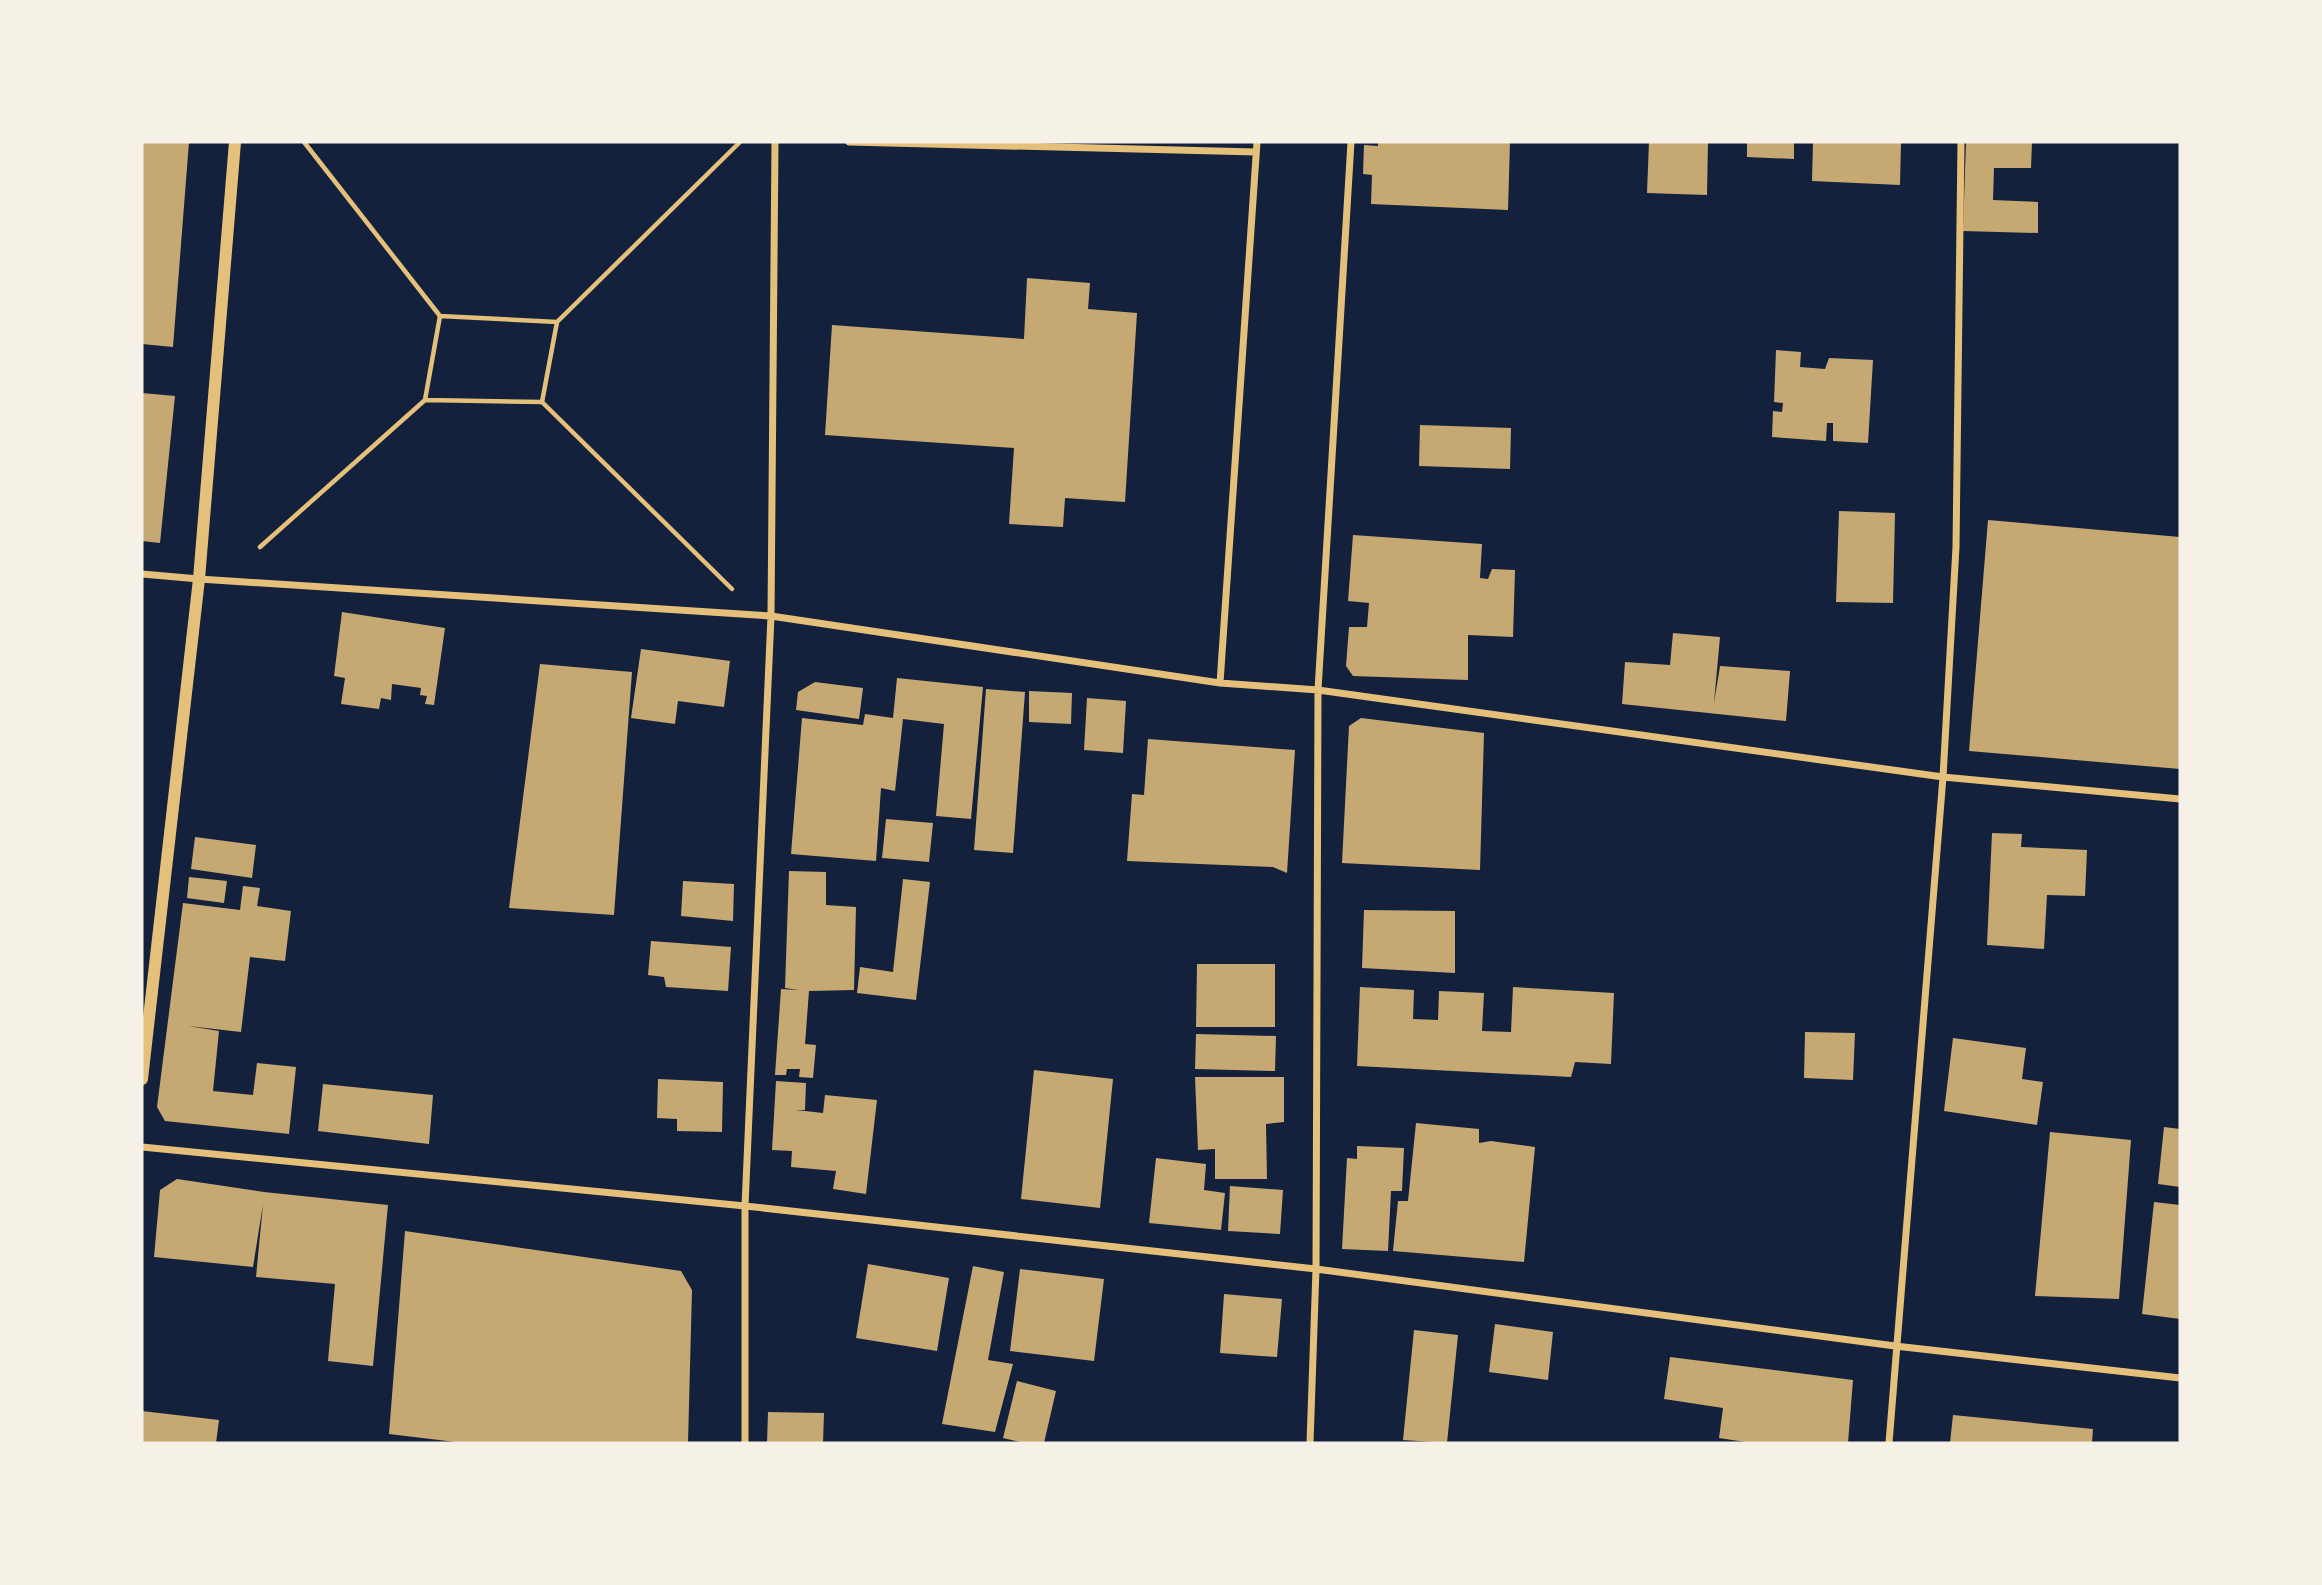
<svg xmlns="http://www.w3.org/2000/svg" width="2322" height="1585" font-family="Quicksand,sans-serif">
<rect width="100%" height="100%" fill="#14213d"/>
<path fill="#c6a872" d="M142,142h47l-16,205 -31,-3z
M1378,142h132l-2,68 -137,-6 1,-29 -9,-1 1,-29 14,1z
M1649,142h59l-1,53 -60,-2z
M1747,142h47v17l-47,-2z
M1813,142h88l-1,43 -88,-4z
M1966,142h66l-1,26h-37l-1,32 45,2v31l-75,-2z
M1027,278l63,5 -2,26 49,4 -12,189 -60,-4 -2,29 -54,-3 5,-76 -189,-13 7,-110 192,14z
M1776,350l25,2 -1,15 25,2 4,-11 44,2 -5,83 -35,-2v-18h-6l-1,18 -54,-4 1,-26 9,1 1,-9 -9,-1z
M142,393l33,3 -15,147 -18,-2z
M1420,425l91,3 -1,41 -91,-3z
M1839,511l56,2 -2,90 -57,-1z
M1988,520l192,17v232l-211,-18z
M1353,535l129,9 -2,34 8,1 4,-10 23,1 -2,67 -45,-2v45l-115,-4 -7,-10 3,-39h18l2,-24 -21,-2z
M342,612l103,16 -11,77 -9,-1 2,-8 -7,-1 1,-7 -29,-4 -1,16 -10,-2 -2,11 -38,-5 4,-26 -11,-2z
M1673,633l47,4 -6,66 6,-37 70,5 -4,50 -164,-17 3,-42 45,3z
M641,649l89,12 -6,46 -46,-6 -3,23 -44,-6z
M540,664l92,8 -18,243 -105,-7z
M897,678l86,9 -12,132 -35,-3 8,-92 -41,-5 -8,72 -14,-3 -5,73 -85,-7 11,-136 61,7 2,-11 28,4z
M815,682l48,6 -4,31 -63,-9 2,-18z
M986,689l39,3 -12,161 -39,-3z
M1029,691l43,2 -1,31 -42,-2z
M1087,698l39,3 -3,52 -39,-3z
M1361,718l123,15 -4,137 -138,-7 7,-137z
M1148,739l147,11 -8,123 -14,-6 -146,-6 5,-67 12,1z
M886,819l47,4 -4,39 -47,-4z
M1992,833l30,1 -1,13 66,3 -2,46 -38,-1 -3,54 -57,-4z
M195,837l61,8 -4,33 -61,-9z
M789,871l37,1v33l30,2 -2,83 -45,1 -4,53 11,1 -3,33 -14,-1 1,-8h-13l-1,6h-11l6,-86 18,1 -14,-2z
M189,877l38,4 -3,22 -37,-5z
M903,879l27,3 -14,118 -59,-7 3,-26 33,5z
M683,881l51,3 -1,37 -52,-5z
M243,886l17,2 -3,18 34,5 -6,50 -35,-4 -9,75 -53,-6 31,5 -6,60 40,4 4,-32 39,4 -7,67 -124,-13 -8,-14 26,-204 57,7z
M1364,910l91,1v62l-93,-5z
M651,941l80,6 -3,44 -62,-4 -2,-10 -16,-2z
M1197,964h78v63h-79z
M1360,987l54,3 -1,29 25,1 1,-29 45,2 -2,38 29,1 2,-45 101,6 -3,71 -36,-2 -4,15 -214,-11z
M1805,1032l50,1 -2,47 -49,-2z
M1196,1034l80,2 -1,35 -80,-2z
M1953,1038l73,10 -4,31 21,3 -6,43 -93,-14z
M1034,1070l79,9 -13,129 -79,-9z
M1195,1077h89v45l-18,2 1,55h-52v-30l-17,1z
M658,1079l65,3 -1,50 -45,-1v-12l-20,-1z
M776,1081l30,2 -1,27h-9l27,3 2,-18 52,5 -11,94 -33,-5 3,-18 -45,-4 1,-16 -20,-1z
M323,1084l110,11 -4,49 -111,-13z
M1416,1123l63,6v14l12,-2 44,6 -11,115 -131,-11 5,-50h10z
M2164,1127l16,2v58l-22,-3z
M2050,1132l81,8 -12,159 -84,-3z
M1357,1146l47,2 -2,43h-11l-3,60 -46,-2 5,-91 10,1z
M1156,1158l50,6 -2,26 21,3 -4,37 -72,-7z
M177,1179l87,13 124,13 -15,161 -45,-5 7,-77 -79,-7 7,-73 -10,63 -99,-10 6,-67z
M1230,1186l53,4 -3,44 -52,-3z
M2154,1202l26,3v114l-38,-5z
M405,1231l276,40 11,19 -4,153h-224l-75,-9z
M868,1264l81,14 -12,73 -81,-13z
M973,1266l31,6 -16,88 25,4 -18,68 -53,-8z
M1020,1269l84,10 -10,82 -84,-10z
M1224,1294l58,5 -5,58 -57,-4z
M1495,1324l58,8 -5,48 -59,-8z
M1414,1330l44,5 -11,108 -44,-3z
M1670,1357l183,23 -5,63h-96l-33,-5 4,-30 -59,-9z
M1017,1381l39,10 -12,52h-19l-22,-5z
M142,1411l77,9 -3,23h-74z
M768,1412l56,1 -1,30h-56z
M1953,1415l140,14 -1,14h-142z"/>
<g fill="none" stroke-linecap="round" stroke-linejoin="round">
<path stroke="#e5c07b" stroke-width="4.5" d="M440,316l117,6
M425,400l117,2
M260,547l165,-147 15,-84 -136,-174
M732,589l-190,-187 15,-80 183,-180"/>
<path stroke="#e5c07b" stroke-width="7" d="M849,142l407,10
M142,574l57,5 572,37 449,67 98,7 625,87 237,22
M1220,683l37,-541
M142,1147l603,59 571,63 579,77 285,32
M745,1443v-237l26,-590 4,-474
M1310,1443l6,-174 2,-579 33,-548
M1889,1443l54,-666 13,-230 5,-405"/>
<path stroke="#e5c07b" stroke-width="12" d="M142,1079l57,-500 36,-437"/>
</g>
<rect width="2322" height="1585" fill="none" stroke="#f6f1e7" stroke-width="287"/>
</svg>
